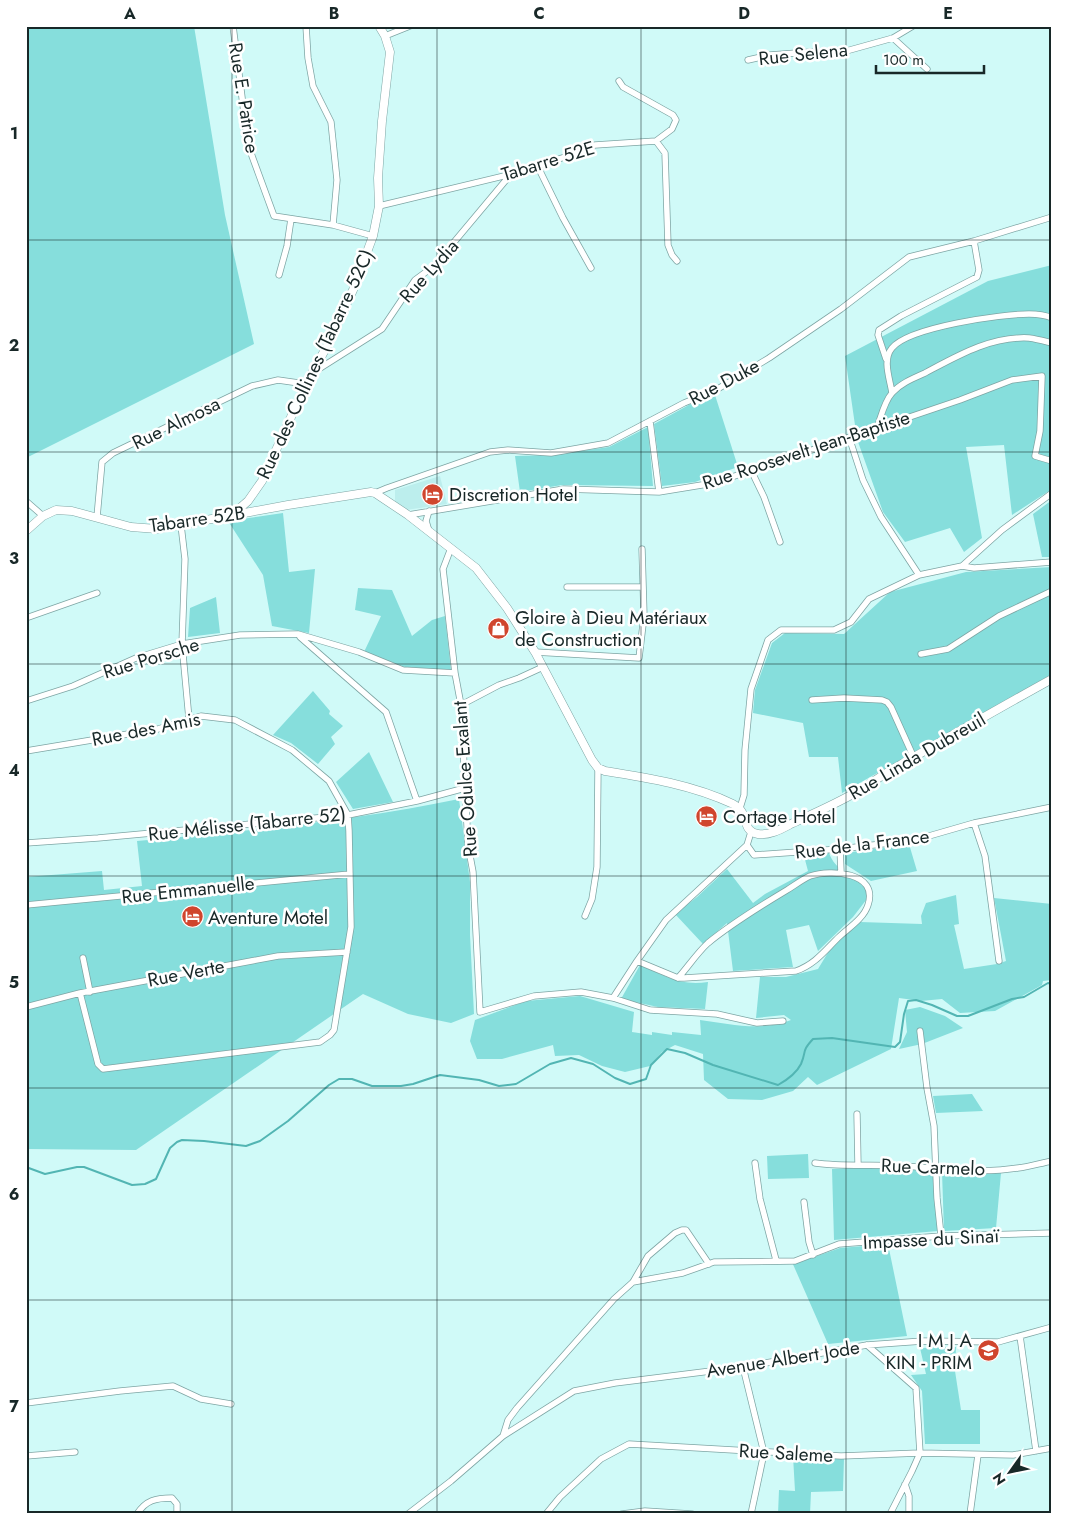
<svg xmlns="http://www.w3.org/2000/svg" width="1078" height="1540" font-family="Jost,sans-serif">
<rect width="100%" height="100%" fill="#d0faf8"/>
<path fill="#bceeed" d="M440,476l7,28 -41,6 -11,-8v-12z"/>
<path fill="#86dedc" d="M26,26h168l31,189 29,129 -228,114z
M1052,265v224l-40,26 -8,-70 -38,2 16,91 -18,14 -14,-24 -45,14 -22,-30 -26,-73 -12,-83 143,-75z
M715,395l23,72 -43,15 -33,4 -8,-62 44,-24z
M648,427l5,59 -91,-1 -42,7 -5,-36 36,-1 58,-8z
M1052,500v57h-10l-9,-43z
M283,513l6,59 26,-3 -6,64 -37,-7 -9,-51 -35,-54z
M1052,567v107l-210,119 -4,-36h-29l-6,-34 -50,-10 2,-23 17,-47 13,-10 59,1 46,-42 76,-20z
M358,588l34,2 20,46 20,-16 13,-4 6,54 -46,-3 -41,-15 17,-36 -26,-6z
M216,597l4,36 -32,4 2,-29z
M313,691l17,20 -1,3 14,12 -12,11 4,7 -17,20 -27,-21 -18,-8z
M369,752l24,50 -40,7 -17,-27z
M459,799l11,83v53l4,79 -23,9 -43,-9 -45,-20 -227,156 -110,-1v-272l76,-6 2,19 38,-4 -5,-45c108,-10 216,-20 322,-42z
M909,844l8,27 -46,10 -26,-17v-11z
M829,853c6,17 22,22 37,30l4,12 -17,22 -35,34 -9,-26 -23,5 7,37 -60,4 -6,-48 -24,21 -28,-30 22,-17 30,-28 26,34 12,-9 43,-23 -4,-15z
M956,895l3,29 -5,1 10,44 33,-5 9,-3 -12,-63 58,6v76l-9,1 -1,4 -47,26 -35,2 -18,-14 -21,2 -22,-3 -8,51 -74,36 -9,-8 -15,14 -31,9 -34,-1 -24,-19 -1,-26 -28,-9 -13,7 -12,14 -25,6 -23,-6 -23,-11 -24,1 -2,-11 -51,14h-25l-7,-18 5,-21 51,-19 54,-5 54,16 -2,20 20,3v-3l20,3v-3l29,3 -1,-15c30,4 62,12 91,0l-7,-5 -28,3 4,-41h26l32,-8 17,-28 25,-19 62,2 -1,-8 5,-13z
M640,965c26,11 39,21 68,17l-3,27 -47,-2 -37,-8z
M920,1007l25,9 18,12 -41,16 -23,5 8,-17 -2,-22z
M972,1094l11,17 -47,2 -3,-17z
M808,1154l1,24 -41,1 -1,-23z
M878,1167l55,3 5,61 -104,9 -2,-71z
M942,1172l59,1 -5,55 -52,3z
M888,1244l19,92 -79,8 -36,-82 25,-6 23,-8z
M956,1347l-1,24 6,39h19v34h-55l-3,-53 -11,-16 15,-1 -6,-26z
M793,1456l51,2 -1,33 -32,1 -1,22h-32l1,-24 16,1z"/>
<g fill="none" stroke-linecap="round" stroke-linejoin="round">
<path stroke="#52b5b3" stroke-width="2" d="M26,1167l19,7 32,-7h7l48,18 13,-1 11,-5 14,-31 7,-6 5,-2 22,1 42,5 14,-5 28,-20 41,-36 10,-6h13l20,7h29l12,-2 27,-9 39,5 20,6 17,-2 34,-20 21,-6 22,6 22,14 15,6 16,-5 5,-14 16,-16 18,4 28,12 65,20c9,-5 18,-11 23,-21 6,-14 0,-12 12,-25l19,-1 63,9 5,-5 4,-28 4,-13 8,-1 16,5 25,11h11l44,-17 12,-2 24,-14 4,1"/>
<defs>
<path id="minor" d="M233,26l15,119 26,71 59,9 40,11
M306,26l2,32 5,28 18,36 6,58 -4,45
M385,36l25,-10
M893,38l34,31
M748,60l22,-5 40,-3 29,1 54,-15 20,-12
M619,81l4,6 50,28 3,5 -4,9 -16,12
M537,165l26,53 28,50
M379,206l133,-32 56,-18 27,-11 61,-4 9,12 3,92 4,10 5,6
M279,275l8,-29 4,-27
M886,359l-8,-24 1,-5 22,-14 76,-39 2,-7 -5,-29
M314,372l68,-43 33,-49 19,-14 77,-92
M892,393c-2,-14 -10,-33 0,-45 17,-21 110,-34 137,-34 8,0 16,1 23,4
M650,421l9,71
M877,428c4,-11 7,-26 15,-35 9,-10 22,-15 33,-20 32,-17 66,-37 104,-35 8,1 15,3 23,5
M849,437l14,43 18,37 38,58
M751,470l13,27 16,45
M375,493l12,-5 103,-36 18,-2 43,3 57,-10 76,-40 32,-13 53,-32 72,-49 68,-52 65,-16 78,-24
M26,501l17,15
M408,515l156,-26 95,3 55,-9 246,-83 52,-20 30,-4 -2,55 -5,25 17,5
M97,517l5,-55 11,-9 139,-67 26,-6 28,4
M181,525l4,34 -3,85 7,75
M429,531l-3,-10 3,-10
M451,548l-8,21 12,104 6,32 7,140 5,27 7,140 54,-16 47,-4 32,6 37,12 67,4 40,9 26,-2
M962,566l12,2 78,-6
M567,587h76
M26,618l71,-25
M300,637l86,75 31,89
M535,652l104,6 5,-42 -2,-67
M921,654l27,-5 51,-33 53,-25
M812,700l32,-2 38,2 5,2 4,5 23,51
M26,701l47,-15 63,-28 46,-14 58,-9 58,-1 61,18 44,18 52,3
M461,705l38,-20 20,-7 24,-11
M26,751l132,-22 43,-13 34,4 57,30 37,31 19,34 1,16 2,96 -17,103 -4,5 -10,7 -217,27 -5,-5 -18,-71
M740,808l4,-13 1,-45 6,-61 17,-49 13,-10h53l17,-8 18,-23 50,-24 43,-9 40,-36 50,-37
M974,823l11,33 14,105
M751,832l-4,13 7,10 86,-6 75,-9 59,-17 78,-16
M26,843l72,-5 250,-23 69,-14 48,-13
M840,849l1,23
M26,905l324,-31
M585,916l7,-17 5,-32 1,-99
M83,958l7,34
M637,961l41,17h6l112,-7c20,-7 30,-22 44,-35 10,-9 24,-18 28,-31 11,-33 -37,-36 -58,-29 -7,3 -15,9 -23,14 -25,15 -57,35 -79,53 -11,10 -20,24 -30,35
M613,998l24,-37 29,-41 81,-75
M26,1007l54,-14 198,-37 69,-4
M920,1031l7,57 7,38 3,72 4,38
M857,1114l1,51
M755,1163l5,36 16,61
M815,1163c29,4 58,1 88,3 37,2 77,8 115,2 11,-1 23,-5 34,-7
M804,1202l5,40 4,13
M633,1282l50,-9 31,-11 81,-1 44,-17 102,-8 111,-3
M1020,1336l16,115
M867,1345l49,43 4,65 -8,18 -22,43
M743,1367l21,86 -13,61
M26,1403l94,-12 53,-5 28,13 30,5
M503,1436l5,-16 9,-12 97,-109 19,-17 15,-26 27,-23 7,-3h4l23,34
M26,1456l49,-4
M905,1484l4,12v18
M137,1514c9,-14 19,-16 35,-16l5,6v10
M408,1514l43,-33 52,-45 71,-45 41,-8 128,-16 124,-22 56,-4 75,1 54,-15
M546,1514l14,-17 41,-38 28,-15 212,12 79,-3 93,2 39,-7
M622,1514l23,-3 47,3
M970,1514l8,-59"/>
<path id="tertiary" d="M232,515l16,-14 14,-20 44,-97 20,-36 27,-58 20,-54 6,-30 -1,-28 4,-57 8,-69 -5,-16 -6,-10
M26,531l17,-15 13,-6 16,1 59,16 26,2 131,-24 83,-13 4,1 33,22 68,53 31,40 28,44 57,108 6,8 7,3c44,7 88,14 128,33 18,9 7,27 25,30 12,2 25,-6 35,-11 20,-9 40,-18 58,-28 17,-9 32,-21 49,-30 51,-29 101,-58 152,-86"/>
</defs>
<use href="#minor" stroke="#7ea5a4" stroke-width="7"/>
<use href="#tertiary" stroke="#7ea5a4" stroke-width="9"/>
<use href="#minor" stroke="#fff" stroke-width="5.5"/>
<use href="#tertiary" stroke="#fff" stroke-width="8"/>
</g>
<path fill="none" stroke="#182828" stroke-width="1" stroke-opacity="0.55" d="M232,26v1488M437,26v1488M641,26v1488M846,26v1488M26,240h1026M26,452h1026M26,664h1026M26,876h1026M26,1088h1026M26,1300h1026"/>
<defs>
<symbol id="hotel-disc" viewBox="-11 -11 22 22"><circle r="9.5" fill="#d0452d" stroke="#fff"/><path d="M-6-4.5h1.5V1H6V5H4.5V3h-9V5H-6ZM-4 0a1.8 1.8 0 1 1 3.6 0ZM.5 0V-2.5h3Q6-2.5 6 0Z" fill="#fff"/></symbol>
<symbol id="shop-disc" viewBox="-11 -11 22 22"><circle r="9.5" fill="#d0452d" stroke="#fff"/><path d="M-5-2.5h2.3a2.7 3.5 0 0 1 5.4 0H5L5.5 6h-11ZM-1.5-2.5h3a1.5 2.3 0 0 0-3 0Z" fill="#fff"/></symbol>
<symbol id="school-disc" viewBox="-11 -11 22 22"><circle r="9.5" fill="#d0452d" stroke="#fff"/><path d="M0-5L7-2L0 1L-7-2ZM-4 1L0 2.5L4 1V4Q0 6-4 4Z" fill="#fff"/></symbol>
</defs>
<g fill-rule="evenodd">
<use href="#hotel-disc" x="420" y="482" width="25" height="25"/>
<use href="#shop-disc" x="486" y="616" width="25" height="25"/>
<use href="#hotel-disc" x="694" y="804" width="25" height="25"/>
<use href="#hotel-disc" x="180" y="904" width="25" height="25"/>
<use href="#school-disc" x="976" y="1338" width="25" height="25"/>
</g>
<g text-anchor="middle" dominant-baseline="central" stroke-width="5" stroke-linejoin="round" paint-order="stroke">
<g font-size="19" fill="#182828" stroke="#fff">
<text transform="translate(803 54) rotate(-6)">Rue Selena</text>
<text transform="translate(244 98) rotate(81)">Rue E. Patrice</text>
<text transform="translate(548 161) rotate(-17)">Tabarre 52E</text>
<text transform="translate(429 271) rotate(-48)">Rue Lydia</text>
<text transform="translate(315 364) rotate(-65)">Rue des Collines (Tabarre 52C)</text>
<text transform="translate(724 382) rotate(-28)">Rue Duke</text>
<text transform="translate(176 423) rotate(-26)">Rue Almosa</text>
<text transform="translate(806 450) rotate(-18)">Rue Roosevelt Jean-Baptiste</text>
<text transform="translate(197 519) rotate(-8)">Tabarre 52B</text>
<text transform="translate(151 658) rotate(-17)">Rue Porsche</text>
<text transform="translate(146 729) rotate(-11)">Rue des Amis</text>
<text transform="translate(917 756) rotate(-30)">Rue Linda Dubreuil</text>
<text transform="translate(465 779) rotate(-94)">Rue Odulce Exalant</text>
<text transform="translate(247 824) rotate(-6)">Rue Mélisse (Tabarre 52)</text>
<text transform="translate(862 844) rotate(-7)">Rue de la France</text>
<text transform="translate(188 890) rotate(-6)">Rue Emmanuelle</text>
<text transform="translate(186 973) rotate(-11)">Rue Verte</text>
<text transform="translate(933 1167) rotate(2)">Rue Carmelo</text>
<text transform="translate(931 1239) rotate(-3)">Impasse du Sinaï</text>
<text transform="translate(783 1359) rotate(-9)">Avenue Albert Jode</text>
<text transform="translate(786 1453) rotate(3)">Rue Saleme</text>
</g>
<g font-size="19" fill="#182828" stroke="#fff" text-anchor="start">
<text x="449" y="494">Discretion Hotel</text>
<text x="515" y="617">Gloire à Dieu Matériaux<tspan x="515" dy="22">de Construction</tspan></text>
<text x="723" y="816">Cortage Hotel</text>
<text x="208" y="917">Aventure Motel</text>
<text x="972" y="1340" text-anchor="end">I M J A<tspan x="972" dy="22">KIN - PRIM</tspan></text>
</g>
</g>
<rect width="1078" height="1540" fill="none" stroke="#ffffff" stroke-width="55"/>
<g transform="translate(1010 1472) rotate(237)" stroke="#ffffff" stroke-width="4" paint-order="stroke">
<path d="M0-4L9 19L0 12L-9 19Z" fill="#182828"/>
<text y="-8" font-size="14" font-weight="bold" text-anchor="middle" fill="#182828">N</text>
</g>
<path d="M876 65v8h108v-8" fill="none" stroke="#182828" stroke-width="2.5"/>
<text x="883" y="65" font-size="15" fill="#182828" stroke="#ffffff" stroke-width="4" paint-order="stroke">100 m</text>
<rect x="28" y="28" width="1022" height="1484" fill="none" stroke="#182828" stroke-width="2"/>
<g font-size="16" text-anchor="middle" font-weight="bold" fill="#182828">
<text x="130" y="19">A</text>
<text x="334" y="19">B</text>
<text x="539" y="19">C</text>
<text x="744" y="19">D</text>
<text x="948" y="19">E</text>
<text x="14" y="139">1</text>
<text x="14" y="351">2</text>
<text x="14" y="564">3</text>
<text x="14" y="776">4</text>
<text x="14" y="988">5</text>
<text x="14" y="1200">6</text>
<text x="14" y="1412">7</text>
</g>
</svg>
